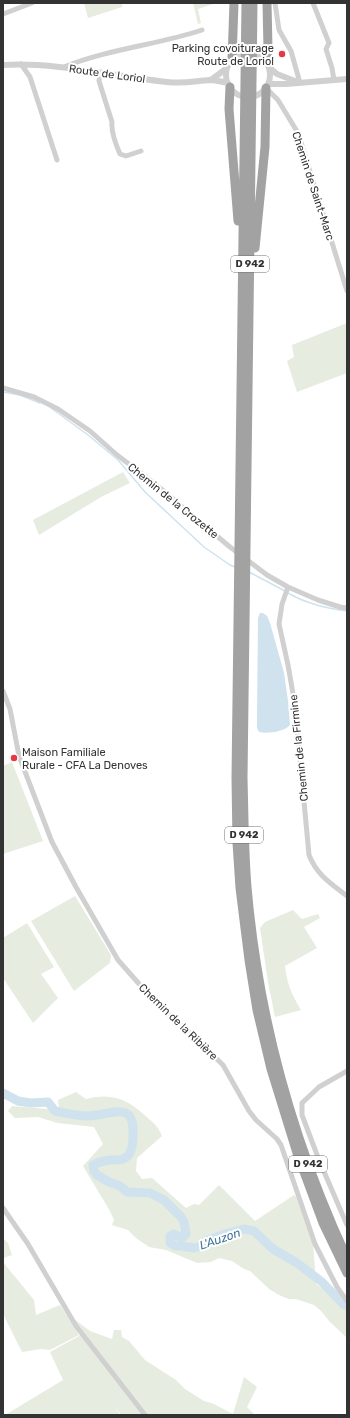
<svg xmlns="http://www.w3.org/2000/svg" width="350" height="1418" font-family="Rubik,sans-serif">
<rect width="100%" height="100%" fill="#fff"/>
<path fill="#e6ecdf" d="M84,3h38v4l-34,11z
M193,3h23l-18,6 3,14 -3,1z
M347,323v50l-50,19 -10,-31 7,-4 -2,-12z
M123,472l7,11 -29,14 -62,38 -6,-15z
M12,762l31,79 -40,13v-88z
M75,896l36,59 -1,8 -36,28 -43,-70z
M293,910l9,9 16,-5 2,4 -16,9 13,21 -32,18c2,18 7,29 16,44l-26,7 -7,-35 -8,-54 5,-6z
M27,923l27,44 -13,7 17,24 -25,25 -30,-45v-40z
M76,1092l10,7c27,-7 43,1 63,20 6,5 10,9 13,17l-25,22 -1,13 6,8 10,-1 34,30 8,-4 5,1 20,-20 36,36 39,-26 2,2 17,45 3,42 31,21v33l-17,-16 -9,-11 -7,-6 -18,-6h-7l-10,-4 -10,-6 -19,-18 -6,-2 -12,-8 -13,-3 -8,4 -14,1 -31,-13 -17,-3 -13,-9 -8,-8 -16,-5 2,-5 -4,-9 -27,-45 20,-22 -9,-17 -36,-4 -20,-6 -23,1 -7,-7 4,-5 47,4 -1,-10z
M3,1238l5,5 4,12 -9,3z
M3,1262l31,38 2,15 24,-10 19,30 -29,15 -9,-1 -19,3 -17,-34 -2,-7z
M74,1319l16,12 22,8 2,-9h7l1,7 7,4 16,19 31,20 9,9 19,12 10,3 19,10 11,-37 13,10 -10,20 8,8h-134l-8,-10 7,10h-115l58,-35 -13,-28 29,-16 3,-4z"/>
<path fill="#cfe2ee" d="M260,613h3l4,3 3,7 14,50 4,28 2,24c-6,7 -23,9 -31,7l-2,-4v-10l1,-100z"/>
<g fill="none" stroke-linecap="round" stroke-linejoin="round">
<path stroke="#cfe2ee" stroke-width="1.5" d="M3,392l17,3 20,8
M51,408l37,27 30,25 27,32 59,55 26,18 5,2
M249,572l36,19
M288,593c19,11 38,15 59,18"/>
<path stroke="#cfe2ee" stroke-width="9" d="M3,1093l15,8 13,2 17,-1 7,9c10,2 22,5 33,5 24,-1 47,-17 45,20 0,7 -1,18 -8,22 -3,3 -8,1 -12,2 -7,0 -14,2 -20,5l1,6 3,4 12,7 11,4 7,6 23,1 14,7 17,17 3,5 2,12 -3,3h-3l-6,-3 -4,2v7l6,3h5l13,2 7,-2 8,-6 16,-6 19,-5 10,2 19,18 24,14 25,19 21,22 4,2"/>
<path stroke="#d0d0d0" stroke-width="5" d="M275,3l4,27 12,21 9,32
M313,3l16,40 -3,6 6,19 2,12
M3,14l29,-11
M21,64l9,13 27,83
M64,67c44,-18 93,-22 138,-37
M100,73l-1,8 13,41c-1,10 4,23 8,32l6,2 15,-5
M266,88l12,12 20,33 49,158
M3,388l31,9 24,12 32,22 27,24 37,28 76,64 37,28 21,12 30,13 22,7 7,1
M288,587l-6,17 -3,20 9,41 7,40 14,150c8,20 21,28 38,41
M3,691l7,18 9,47 33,86 24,45 42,73 38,43 32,28 35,34 26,46 7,9 21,19 4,6 34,99 22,43 10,14
M347,1071l-28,16 -17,16v12l17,45 28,65
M3,1208l25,36 48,82 69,89"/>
<path stroke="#d0d0d0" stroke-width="6" d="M226 75a22 22 0 1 1 44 0a22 22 0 1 1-44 0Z
M3,65c54,-3 110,11 164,17 17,2 28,-1 43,-2 6,0 12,2 18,3
M270,68l7,6 18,7
M211,80l16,-12
M269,84h17l61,-5"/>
<path stroke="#a2a2a2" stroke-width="9" d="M246,3l-10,775 1,65 3,45 9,72 8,50 14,59 26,84 26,70 24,50
M253,3l-10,775c1,36 1,73 4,109 11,128 46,255 100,371
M232,60l2,-57
M266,61l2,-12 -1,-46
M230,87l-1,22 9,112
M255,248l10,-101 1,-59"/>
</g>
<g fill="#e63946" stroke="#fff" stroke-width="1.5">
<circle cx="282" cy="54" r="4"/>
<circle cx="14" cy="758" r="4"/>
</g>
<g text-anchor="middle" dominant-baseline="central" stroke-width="4" stroke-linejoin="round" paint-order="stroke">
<g fill="#fff" stroke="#707070" stroke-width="1">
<rect x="231" y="256" width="38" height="16" rx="3"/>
<rect x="225" y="827" width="38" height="16" rx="3"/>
<rect x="289" y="1156" width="38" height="16" rx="3"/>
</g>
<g font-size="10" font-weight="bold" fill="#333">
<text x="250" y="264">D 942</text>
<text x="244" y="835">D 942</text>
<text x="308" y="1164">D 942</text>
</g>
<g font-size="11" fill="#333" stroke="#fff" text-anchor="end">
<text x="274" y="48">Parking covoiturage<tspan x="274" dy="13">Route de Loriol</tspan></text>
<text x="22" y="752" text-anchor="start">Maison Familiale<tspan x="22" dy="13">Rurale - CFA La Denoves</tspan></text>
</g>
<g font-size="11" fill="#333" stroke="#fff">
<text transform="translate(107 74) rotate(8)">Route de Loriol</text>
<text transform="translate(313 186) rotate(72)">Chemin de Saint-Marc</text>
<text transform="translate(173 501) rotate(39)">Chemin de la Crozette</text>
<text transform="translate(299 748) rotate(-96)">Chemin de la Firmine</text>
<text transform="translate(178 1022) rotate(44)">Chemin de la Ribière</text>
</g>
<g font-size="12" font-style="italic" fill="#3f7597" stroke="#fff">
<text transform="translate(220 1239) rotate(-19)">L'Auzon</text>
</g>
</g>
<rect width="350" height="1418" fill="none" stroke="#333333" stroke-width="8"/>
</svg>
